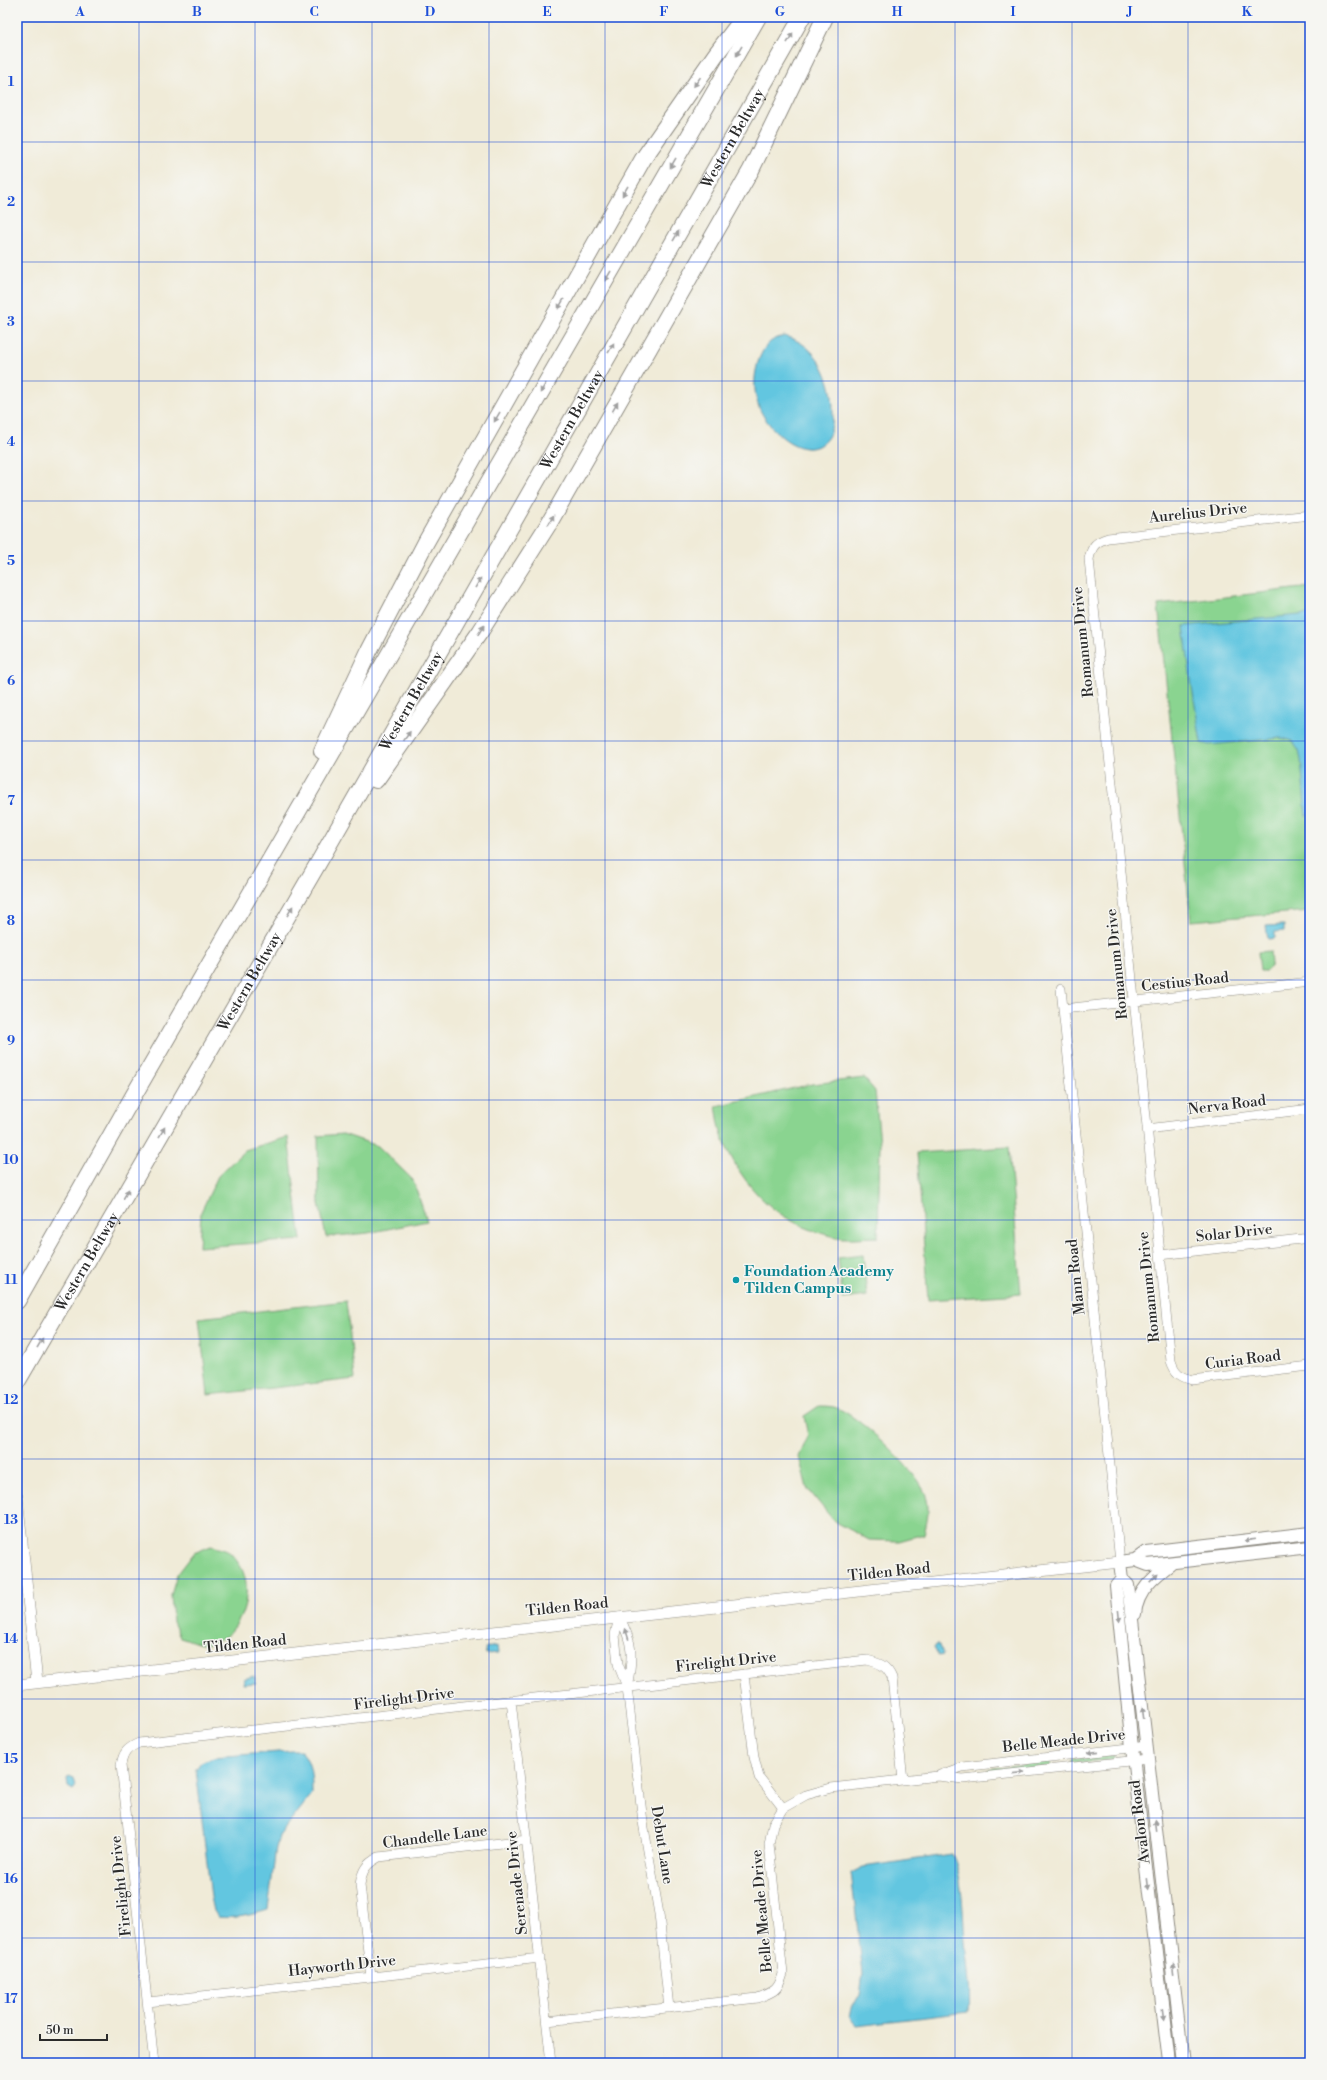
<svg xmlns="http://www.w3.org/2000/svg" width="1327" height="2080" font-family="'Libre Bodoni',serif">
<rect width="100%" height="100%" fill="#f6f6f2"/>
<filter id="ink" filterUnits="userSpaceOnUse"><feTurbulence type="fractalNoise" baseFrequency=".025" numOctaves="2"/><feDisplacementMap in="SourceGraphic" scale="8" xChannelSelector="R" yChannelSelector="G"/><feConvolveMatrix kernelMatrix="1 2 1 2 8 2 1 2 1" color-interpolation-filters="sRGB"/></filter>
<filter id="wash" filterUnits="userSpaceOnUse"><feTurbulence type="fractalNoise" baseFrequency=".012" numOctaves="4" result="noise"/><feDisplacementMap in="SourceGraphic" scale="16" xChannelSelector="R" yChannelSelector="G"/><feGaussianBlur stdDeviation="0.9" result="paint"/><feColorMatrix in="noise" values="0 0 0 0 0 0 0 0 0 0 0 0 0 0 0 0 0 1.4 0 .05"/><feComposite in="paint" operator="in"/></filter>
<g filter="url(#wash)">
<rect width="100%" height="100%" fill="#f0ebd8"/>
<path fill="#8ad490" stroke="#5a805e" d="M1310,587v324l-119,10 -33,-316z
M1270,951l1,14 -5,6h-6l-2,-19z
M864,1078l11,13 5,52 -2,94c-14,0 -32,3 -46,-1 -53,-12 -89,-47 -109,-97 -4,-10 -5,-23 -7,-33l96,-22z
M343,1134l35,12 35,34 14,41 -59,12 -42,4 -7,-34 -1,-67z
M288,1137l13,103 -102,7 2,-35 17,-36 27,-26z
M1009,1147l12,147 -93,6 -11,-147z
M863,1255l4,41 -24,3 -5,-41z
M346,1301l9,78 -147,16 -9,-77z
M819,1406c5,0 13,0 18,2 24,10 74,58 86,81 8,15 5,30 1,45l-25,7 -30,-1 -35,-19 -27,-33 -8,-31 9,-21 -4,-20z
M211,1546c6,2 13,3 18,6 3,2 6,7 8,9 21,26 5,79 -30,83 -8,1 -19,-5 -27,-7l-7,-15 -2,-27 6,-20 17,-22z
M1112,1754l2,1v4l-42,4 -1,-2 2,-2z
M1047,1761l4,1 1,4 -63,8 -1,-2 1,-3z"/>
<path fill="#62c6e0" stroke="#467886" d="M784,336c34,8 49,43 49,75 0,8 -1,19 -5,26 -21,31 -64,-10 -70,-33 -5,-15 -4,-30 1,-45 6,-14 10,-19 25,-23z
M1310,614v198l-4,5 -5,-57 -2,-9 -7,-10 -11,-3 -72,7 -8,-2c-6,-39 -13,-77 -17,-117z
M1284,925v6l-9,1v6l-7,1 -2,-13z
M936,1644h4l3,11 -5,1 -4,-9z
M497,1646l1,7 -12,1 -1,-6z
M254,1676l2,7 -13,1 1,-5z
M291,1751h10c11,11 11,28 11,43l-33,42 -3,11 -8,63c-16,5 -33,9 -50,7l-4,-6 -3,-14 -15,-128 5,-7 13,-5z
M69,1776l5,2 2,8 -3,4 -5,-3 -1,-8z
M952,1854c11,21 11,63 13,88 2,24 6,45 4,70l-113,13 -6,-7 2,-10 8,-14 3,-20 -12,-101 12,-6z"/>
</g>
<g filter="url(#ink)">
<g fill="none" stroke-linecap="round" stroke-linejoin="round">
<defs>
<path id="minor" d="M1310,515l-202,23c-13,4 -16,8 -19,21l82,802c4,12 8,15 21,19l118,-14
M1061,989l59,573
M1063,1009l247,-27
M1147,1129l163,-20
M1160,1255l150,-17
M619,1617l-4,18 3,29 9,23 16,135 16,92 10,94
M619,1617c15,26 14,41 8,70
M744,1674l10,83 5,20 24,31
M511,1700l40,363
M940,1775l22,-8 185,-21
M371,1977l-11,-92c2,-15 6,-21 19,-28l148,-17
M148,2002l392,-44
M547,2021l211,-23c15,-6 20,-7 25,-24l-14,-130 4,-20 10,-16 23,-13 25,-7 107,-12 25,3 185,-20
M154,2063l-33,-298c2,-12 6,-17 18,-22l728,-83c13,3 20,6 25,18l11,102"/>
<path id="tertiary" d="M17,1497l20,185
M17,1685l1103,-123"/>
<path id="secondary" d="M1135,1560l11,-8 164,-19
M1122,1579l-6,7 16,162 37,315
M1135,1614c2,-24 20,-38 37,-51
M1183,2063l-55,-478 -6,-6 -2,-17 15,-2 13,5 162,-18"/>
<g id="motorway">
<path d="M322,751l47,-100 57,-109 217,-383 73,-105 28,-37"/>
<path d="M376,780l104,-148 68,-107 203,-355 74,-153"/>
<path d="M17,1301l118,-208 623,-1076"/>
<path id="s1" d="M17,1382l303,-522 482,-843"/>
</g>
</defs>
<use href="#minor" stroke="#8e8b82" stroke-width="10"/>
<use href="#tertiary" stroke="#8e8b82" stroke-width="12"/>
<use href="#secondary" stroke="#8e8b82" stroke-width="14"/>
<use href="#motorway" stroke="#8e8b82" stroke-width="18"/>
<use href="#minor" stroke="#fff" stroke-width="9"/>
<use href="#tertiary" stroke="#fff" stroke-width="11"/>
<use href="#secondary" stroke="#fff" stroke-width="12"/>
<use href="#motorway" stroke="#fff" stroke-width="16"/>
</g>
<defs><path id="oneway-solid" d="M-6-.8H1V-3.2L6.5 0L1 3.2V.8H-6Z"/></defs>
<g fill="#a0a0a0">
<use href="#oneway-solid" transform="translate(790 38) rotate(-60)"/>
<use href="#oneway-solid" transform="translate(739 51) rotate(120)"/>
<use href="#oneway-solid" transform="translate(697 82) rotate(125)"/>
<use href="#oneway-solid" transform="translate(673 163) rotate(120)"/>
<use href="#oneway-solid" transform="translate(625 191) rotate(120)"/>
<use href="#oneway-solid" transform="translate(676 236) rotate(-60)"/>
<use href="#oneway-solid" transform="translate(608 276) rotate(120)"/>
<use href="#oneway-solid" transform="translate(561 304) rotate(120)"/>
<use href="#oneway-solid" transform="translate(611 348) rotate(-60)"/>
<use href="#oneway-solid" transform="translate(543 388) rotate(120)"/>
<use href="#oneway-solid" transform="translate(615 407) rotate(-60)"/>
<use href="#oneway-solid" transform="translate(497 417) rotate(120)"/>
<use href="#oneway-solid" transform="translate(551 520) rotate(-60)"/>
<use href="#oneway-solid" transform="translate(478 583) rotate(-60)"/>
<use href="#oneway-solid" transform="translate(481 630) rotate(-57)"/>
<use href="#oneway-solid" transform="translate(407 736) rotate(-55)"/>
<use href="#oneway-solid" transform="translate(290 911) rotate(-60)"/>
<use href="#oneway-solid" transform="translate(162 1132) rotate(-60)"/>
<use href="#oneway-solid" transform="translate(126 1194) rotate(-60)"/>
<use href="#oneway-solid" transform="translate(40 1343) rotate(-60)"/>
<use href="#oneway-solid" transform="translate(1250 1540) rotate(173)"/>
<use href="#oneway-solid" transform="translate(1154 1578) rotate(-44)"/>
<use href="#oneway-solid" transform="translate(1119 1616) rotate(84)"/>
<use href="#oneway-solid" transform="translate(627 1634) rotate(-107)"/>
<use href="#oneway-solid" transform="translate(1143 1713) rotate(-97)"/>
<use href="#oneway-solid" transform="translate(1093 1752) rotate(174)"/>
<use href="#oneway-solid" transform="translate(1019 1773) rotate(-6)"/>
<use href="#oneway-solid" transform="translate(1156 1825) rotate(-97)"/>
<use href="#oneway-solid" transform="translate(1148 1884) rotate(83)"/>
<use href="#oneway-solid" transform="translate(1173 1969) rotate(-97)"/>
<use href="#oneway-solid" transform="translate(1163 2013) rotate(83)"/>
</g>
</g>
<path fill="none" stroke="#1d4ed8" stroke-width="1" stroke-opacity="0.55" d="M139,17v2046M255,17v2046M372,17v2046M489,17v2046M605,17v2046M722,17v2046M838,17v2046M955,17v2046M1072,17v2046M1188,17v2046M17,142h1293M17,262h1293M17,381h1293M17,501h1293M17,621h1293M17,741h1293M17,860h1293M17,980h1293M17,1100h1293M17,1220h1293M17,1339h1293M17,1459h1293M17,1579h1293M17,1699h1293M17,1818h1293M17,1938h1293"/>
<circle fill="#0f9aa8" stroke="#f6f6f2" stroke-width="1.5" cx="736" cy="1280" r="4"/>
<g text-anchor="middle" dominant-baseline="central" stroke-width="3" stroke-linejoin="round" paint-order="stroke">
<g font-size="15" fill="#2b2b2b" stroke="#f6f6f2">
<text stroke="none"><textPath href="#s1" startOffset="1435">Western Beltway</textPath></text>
<text stroke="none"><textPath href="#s1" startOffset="1111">Western Beltway</textPath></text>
<text transform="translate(1198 513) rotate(-6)">Aurelius Drive</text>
<text transform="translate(1083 642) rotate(-96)">Romanum Drive</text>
<text stroke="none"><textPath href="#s1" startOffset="787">Western Beltway</textPath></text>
<text transform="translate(1117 964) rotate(-96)">Romanum Drive</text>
<text stroke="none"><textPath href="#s1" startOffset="463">Western Beltway</textPath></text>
<text transform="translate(1185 982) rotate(-6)">Cestius Road</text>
<text transform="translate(1227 1105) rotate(-7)">Nerva Road</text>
<text transform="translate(1234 1233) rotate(-6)">Solar Drive</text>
<text stroke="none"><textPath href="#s1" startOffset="139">Western Beltway</textPath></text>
<text transform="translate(1076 1277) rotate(-96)">Mann Road</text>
<text transform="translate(1149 1287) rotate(-96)">Romanum Drive</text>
<text transform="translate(1243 1360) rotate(-7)">Curia Road</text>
<text transform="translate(889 1572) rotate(-6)">Tilden Road</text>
<text transform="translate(567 1607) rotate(-6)">Tilden Road</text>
<text transform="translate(245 1644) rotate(-6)">Tilden Road</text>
<text transform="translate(726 1662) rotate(-6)">Firelight Drive</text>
<text transform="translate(404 1699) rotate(-7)">Firelight Drive</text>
<text transform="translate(1064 1741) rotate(-6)">Belle Meade Drive</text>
<text transform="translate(1140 1822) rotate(-97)">Avalon Road</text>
<text transform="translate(435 1837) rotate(-7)">Chandelle Lane</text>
<text transform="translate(662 1845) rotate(81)">Debut Lane</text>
<text transform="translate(517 1883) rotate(-96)">Serenade Drive</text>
<text transform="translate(121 1886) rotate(-96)">Firelight Drive</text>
<text transform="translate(762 1911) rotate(-95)">Belle Meade Drive</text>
<text transform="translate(342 1966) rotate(-6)">Hayworth Drive</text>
</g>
<g font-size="15" font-weight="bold" fill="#0d838f" stroke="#f6f6f2" text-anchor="start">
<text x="744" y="1271">Foundation Academy<tspan x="744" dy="17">Tilden Campus</tspan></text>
</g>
</g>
<rect width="1327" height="2080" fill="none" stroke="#f6f6f2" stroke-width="44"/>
<path d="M40 2034v6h67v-6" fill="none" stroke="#2b2b2b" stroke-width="2"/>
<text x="46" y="2034" font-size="12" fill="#2b2b2b" stroke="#f6f6f2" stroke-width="3" paint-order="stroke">50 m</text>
<rect x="22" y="22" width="1283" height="2036" fill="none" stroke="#1d4ed8" stroke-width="1.5"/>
<g font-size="13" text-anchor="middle" font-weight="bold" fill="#1d4ed8">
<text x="80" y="16">A</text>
<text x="197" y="16">B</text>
<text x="314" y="16">C</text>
<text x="430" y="16">D</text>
<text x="547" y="16">E</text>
<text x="664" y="16">F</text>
<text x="780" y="16">G</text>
<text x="897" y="16">H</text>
<text x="1013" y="16">I</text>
<text x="1130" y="16">J</text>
<text x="1247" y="16">K</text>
<text x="11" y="86">1</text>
<text x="11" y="206">2</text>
<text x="11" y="326">3</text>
<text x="11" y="446">4</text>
<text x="11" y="565">5</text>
<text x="11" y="685">6</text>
<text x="11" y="805">7</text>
<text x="11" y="925">8</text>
<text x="11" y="1045">9</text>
<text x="11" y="1164">10</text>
<text x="11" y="1284">11</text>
<text x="11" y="1404">12</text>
<text x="11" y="1524">13</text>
<text x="11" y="1643">14</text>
<text x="11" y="1763">15</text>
<text x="11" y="1883">16</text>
<text x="11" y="2003">17</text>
</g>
</svg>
